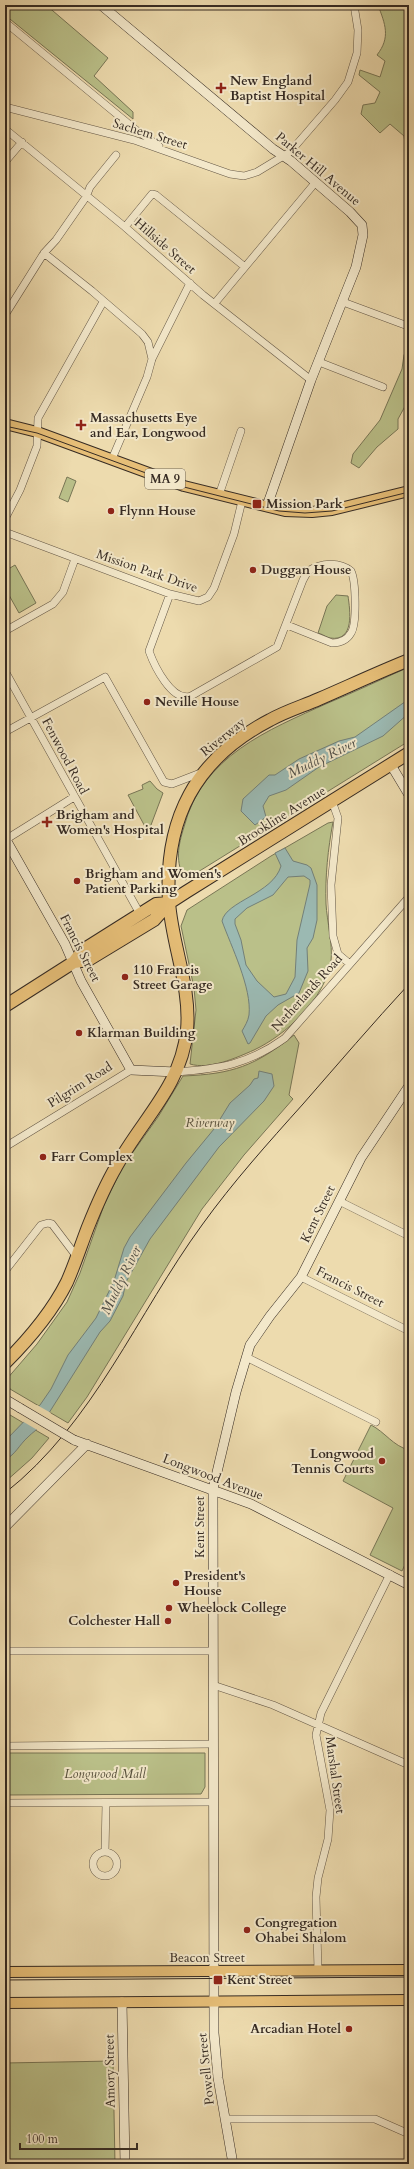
<svg xmlns="http://www.w3.org/2000/svg" width="414" height="2169" font-family="Cardo,serif">
<rect width="100%" height="100%" fill="#eddbae"/>
<filter id="stains"><feTurbulence type="fractalNoise" baseFrequency=".005" numOctaves="4"/><feColorMatrix values="0 0 0 0 .2 0 0 0 0 .09 0 0 0 0 .02 0 0 0 .5 -.17"/></filter>
<radialGradient id="worn" r=".72"><stop offset=".6" stop-color="#630" stop-opacity="0"/><stop offset="1" stop-color="#630" stop-opacity=".3"/></radialGradient>
<path fill="#bac089" stroke="#787656" d="M5,5h41l62,53 -14,18 39,36v7l-128,-104z
M378,5h31v142l-4,-4 -1,-7 -14,-12 -10,9 -19,-19 2,-9 12,-2 5,-11 -21,-17 1,-5 20,7 5,-16 -8,-6c14,-18 8,-31 1,-50z
M409,345v54l-11,20v10l-21,18 -18,21 -8,-5 2,-9 27,-34 22,-51 2,-14z
M67,477l9,4 -8,21 -9,-4z
M15,565l21,38 -17,10 -14,-25v-17z
M336,595l12,1c2,14 7,46 -18,42 -4,-1 -8,-4 -12,-5l9,-27z
M409,667v74l-224,139c-10,-18 -7,-34 -1,-53 18,-71 84,-97 144,-124 27,-11 54,-24 81,-36z
M150,781l7,8 6,4 -12,32 -2,9 -21,-39 15,-6 -1,-4z
M333,822c-5,27 -8,54 -7,82 1,17 7,41 5,57 -6,38 -45,74 -77,89 -18,8 -45,20 -64,14l6,-54 -2,-22 -13,-62 6,-16 84,-54 57,-33z
M294,1035l5,8 -10,52 4,4 -49,56 -42,54 -115,188 -19,26 -58,-34 -4,-9 31,-36 30,-42 13,-29 24,-68 19,-39 35,-49 25,-41c50,-2 72,-10 111,-41z
M5,1412l44,26 -17,20 -27,24z
M371,1425c14,7 22,21 38,25v106l-7,15 -32,-16 23,-47 -50,-27z
M5,1753h200v34l-4,7 -196,1z
M113,2061l2,103h-110v-101z"/>
<path fill="#9bb9b2" stroke="#738079" fill-rule="evenodd" d="M409,699v14l-26,23 -64,31 -33,23 -17,6 -6,10 3,11 -11,8 -14,-14 2,-12 26,-24h6l24,-16 40,-18 16,-4z
M285,848l8,13 14,4 4,3 6,17v35l-4,18 -6,10 1,23 -9,22 -21,12 -12,11 -16,27 -2,1 -6,-13c3,-5 6,-10 7,-16 3,-27 -18,-69 -27,-94 4,-20 51,-27 59,-55l-6,-13zM304,876l6,4v4l-13,56 -2,37 -9,17 -12,3 -17,-16 -11,-16 -5,-25 -6,-16v-5l12,-11 26,-13 15,-18z
M259,1071l13,3 2,12 -10,15 -45,46 -69,92 -24,43 -3,14 -13,25 -10,11 -58,92c-5,6 -9,8 -14,13 -9,8 -12,17 -23,23v-19l35,-36 11,-16 17,-34 28,-37 18,-37 10,-33 6,-11 56,-74 28,-34 16,-26 20,-18 4,-6 4,-1z"/>
<path fill="#eddbae" d="M37,1405l14,8 -12,18 -17,-10z"/>
<g fill="none" stroke-linecap="round" stroke-linejoin="round">
<defs>
<path id="street" d="M5,22l131,108 23,16
M5,107l129,33 96,34 14,2 13,-4 33,-20 45,-52 13,-18 9,-29 1,-23 -4,-25
M5,129l120,98 78,68 108,85
M5,162l17,-20
M125,227l27,-33 4,1 89,72
M44,253l48,38 50,43 6,8 4,17
M343,302l62,23
M215,303l100,-120
M5,315l39,-62 12,-13 30,-43 4,-10 26,-32
M319,362l64,25
M112,459l35,-82 5,-18 38,-76
M219,495l22,-64
M5,519l15,-29 17,-44 1,-28 65,-116
M5,532l165,62 29,7 9,-4 6,-9 20,-54 8,-33
M170,594l-21,57c5,14 23,52 42,45l86,-49 26,-67 5,-9c13,-8 31,-10 43,0 5,10 6,53 0,62 -4,7 -11,10 -19,10l-45,-18
M5,631l48,-27 10,-12 12,-33
M5,671l135,243
M5,732l100,-55 59,105 8,2 31,-12
M332,801l6,17 -7,67 2,51 5,18 12,10
M5,840l69,-43
M176,1072c44,-3 73,-8 109,-34l124,-141
M5,1147l126,-77
M339,1201l70,35
M5,1271l36,-46 7,-2 4,1 25,33
M301,1277l108,54
M246,1357l130,65
M5,1651h208
M213,1685l60,20 136,60
M5,1746l208,-2
M5,1803l208,-1
M93 1864a12 12 0 1 1 24 0a12 12 0 1 1-24 0Z
M105,1852l1,-48
M318,1970l-2,-73 2,-19 10,-39 2,-29 -14,-75 5,-22 69,-139
M225,2119h150l34,15"/>
<path id="secondary" d="M101,5l172,144 18,12 59,51 12,13 1,10 -7,32 -45,113 -44,126
M391,765l18,30
M5,838l60,106 16,37 50,89 45,2
M5,1399l15,9
M74,1440l177,64 158,81
M5,1527l82,-83
M122,2002l3,162
M233,2164l-15,-86 -4,-45 -1,-544 23,-97 14,-47 20,-29 31,-39 60,-119 48,-72"/>
<path id="primary" d="M5,424l32,8 147,54 101,25 27,1 20,-2 77,-19
M5,1972l404,-2
M5,2003l404,-3"/>
<path id="highway" d="M74,962l14,-2 66,-40 15,-17 17,-11 223,-139
M5,1006l69,-44 9,-12 73,-46 13,-1
M5,1363c24,-24 47,-51 62,-81 8,-18 14,-37 21,-55 8,-20 17,-41 28,-60 26,-48 65,-80 71,-137 4,-43 -15,-85 -18,-128 -5,-83 26,-143 101,-182 16,-9 33,-14 49,-21 30,-13 60,-27 90,-39"/>
</defs>
<use href="#street" stroke="#645746" stroke-width="8"/>
<use href="#secondary" stroke="#362b23" stroke-width="10"/>
<use href="#primary" stroke="#362b23" stroke-width="12"/>
<use href="#highway" stroke="#362b23" stroke-width="14"/>
<use href="#street" stroke="#f3e8ca" stroke-width="7"/>
<use href="#secondary" stroke="#f3e8ca" stroke-width="9"/>
<use href="#primary" stroke="#e6be77" stroke-width="10"/>
<use href="#highway" stroke="#e6be77" stroke-width="12"/>
<path stroke="#362b23" stroke-width="1" d="M5,426l32,7 147,54 95,24 26,2 27,-2 77,-19
M5,1493c89,-70 132,-179 197,-268 31,-43 66,-82 101,-121 35,-40 70,-81 106,-120
M5,1980l404,-3"/>
<defs>
<path id="secondary-bridge" d="M20,1408l54,32"/>
</defs>
<use href="#secondary-bridge" stroke="#362b23" stroke-width="10" stroke-linecap="butt"/>
<use href="#secondary-bridge" stroke="#f3e8ca" stroke-width="9"/>
</g>
<g fill="#8f2418" stroke="#f3e8ca" stroke-width="1.5">
<path d="M219 82h4v4h4v4h-4v4h-4v-4h-4v-4h4z"/>
<path d="M79 419h4v4h4v4h-4v4h-4v-4h-4v-4h4z"/>
<rect x="252" y="499" width="10" height="10" rx="2"/>
<circle cx="111" cy="511" r="4"/>
<circle cx="253" cy="570" r="4"/>
<circle cx="147" cy="702" r="4"/>
<path d="M45 816h4v4h4v4h-4v4h-4v-4h-4v-4h4z"/>
<circle cx="77" cy="881" r="4"/>
<circle cx="125" cy="977" r="4"/>
<circle cx="79" cy="1033" r="4"/>
<circle cx="43" cy="1157" r="4"/>
<circle cx="382" cy="1461" r="4"/>
<circle cx="176" cy="1583" r="4"/>
<circle cx="169" cy="1608" r="4"/>
<circle cx="168" cy="1621" r="4"/>
<circle cx="247" cy="1930" r="4"/>
<rect x="213" y="1975" width="10" height="10" rx="2"/>
<circle cx="349" cy="2029" r="4"/>
</g>
<g text-anchor="middle" dominant-baseline="central" stroke-width="4" stroke-linejoin="round" paint-order="stroke">
<rect fill="#f3e8ca" stroke="#6f6455" stroke-width="1" x="145" y="469" width="40" height="20" rx="3"/>
<g font-size="12" font-weight="bold" fill="#362b23">
<text x="165" y="479">MA 9</text>
</g>
<g font-size="13" font-weight="bold" fill="#362b23" stroke="#f3e8ca" text-anchor="start">
<text x="230" y="81">New England<tspan x="230" dy="15">Baptist Hospital</tspan></text>
<text x="90" y="418">Massachusetts Eye<tspan x="90" dy="15">and Ear, Longwood</tspan></text>
<text x="266" y="504">Mission Park</text>
<text x="119" y="511">Flynn House</text>
<text x="261" y="570">Duggan House</text>
<text x="155" y="702">Neville House</text>
<text x="56" y="815">Brigham and<tspan x="56" dy="15">Women's Hospital</tspan></text>
<text x="85" y="874">Brigham and Women's<tspan x="85" dy="15">Patient Parking</tspan></text>
<text x="133" y="970">110 Francis<tspan x="133" dy="15">Street Garage</tspan></text>
<text x="87" y="1033">Klarman Building</text>
<text x="51" y="1157">Farr Complex</text>
<text x="374" y="1454" text-anchor="end">Longwood<tspan x="374" dy="15">Tennis Courts</tspan></text>
<text x="184" y="1576">President's<tspan x="184" dy="15">House</tspan></text>
<text x="177" y="1608">Wheelock College</text>
<text x="160" y="1621" text-anchor="end">Colchester Hall</text>
<text x="255" y="1923">Congregation<tspan x="255" dy="15">Ohabei Shalom</tspan></text>
<text x="227" y="1980">Kent Street</text>
<text x="341" y="2029" text-anchor="end">Arcadian Hotel</text>
</g>
<g font-size="13" fill="#362b23" stroke="#f3e8ca">
<text transform="translate(150 134) rotate(17)">Sachem Street</text>
<text transform="translate(318 169) rotate(40)">Parker Hill Avenue</text>
<text transform="translate(165 246) rotate(41)">Hillside Street</text>
<text transform="translate(147 571) rotate(19)">Mission Park Drive</text>
<text transform="translate(223 737) rotate(-39)">Riverway</text>
<text transform="translate(65 756) rotate(62)">Fenwood Road</text>
<text transform="translate(282 816) rotate(-32)">Brookline Avenue</text>
<text transform="translate(80 948) rotate(63)">Francis Street</text>
<text transform="translate(307 993) rotate(-48)">Netherlands Road</text>
<text transform="translate(80 1085) rotate(-32)">Pilgrim Road</text>
<text transform="translate(318 1214) rotate(-64)">Kent Street</text>
<text transform="translate(350 1287) rotate(27)">Francis Street</text>
<text transform="translate(213 1477) rotate(21)">Longwood Avenue</text>
<text transform="translate(200 1527) rotate(-90)">Kent Street</text>
<text transform="translate(335 1775) rotate(82)">Marshal Street</text>
<text x="207" y="1958">Beacon Street</text>
<text transform="translate(206 2069) rotate(-96)">Powell Street</text>
<text transform="translate(110 2071) rotate(-91)">Amory Street</text>
</g>
<g font-size="13" font-style="italic" fill="#57503c" stroke="#f3e8ca">
<text x="210" y="1123">Riverway</text>
<text x="105" y="1774">Longwood Mall</text>
</g>
<g font-size="14" font-style="italic" fill="#4f4e47" stroke="#f3e8ca">
<text transform="translate(322 758) rotate(-26)">Muddy River</text>
<text transform="translate(121 1280) rotate(-64)">Muddy River</text>
</g>
</g>
<rect width="414" height="2169" fill="none" stroke="#eddbae" stroke-width="20"/>
<rect x="6" y="6" width="402" height="2157" fill="none" stroke="#362b23" stroke-width="2"/>
<rect x="10" y="10" width="394" height="2149" fill="none" stroke="#362b23"/>
<path d="M20 2143v6h117v-6" fill="none" stroke="#362b23" stroke-width="2"/>
<text x="26" y="2143" font-size="12" fill="#362b23" stroke="#f3e8ca" stroke-width="3" paint-order="stroke">100 m</text>
<rect width="100%" height="100%" filter="url(#stains)"/>
<rect width="100%" height="100%" fill="url(#worn)"/>
</svg>
